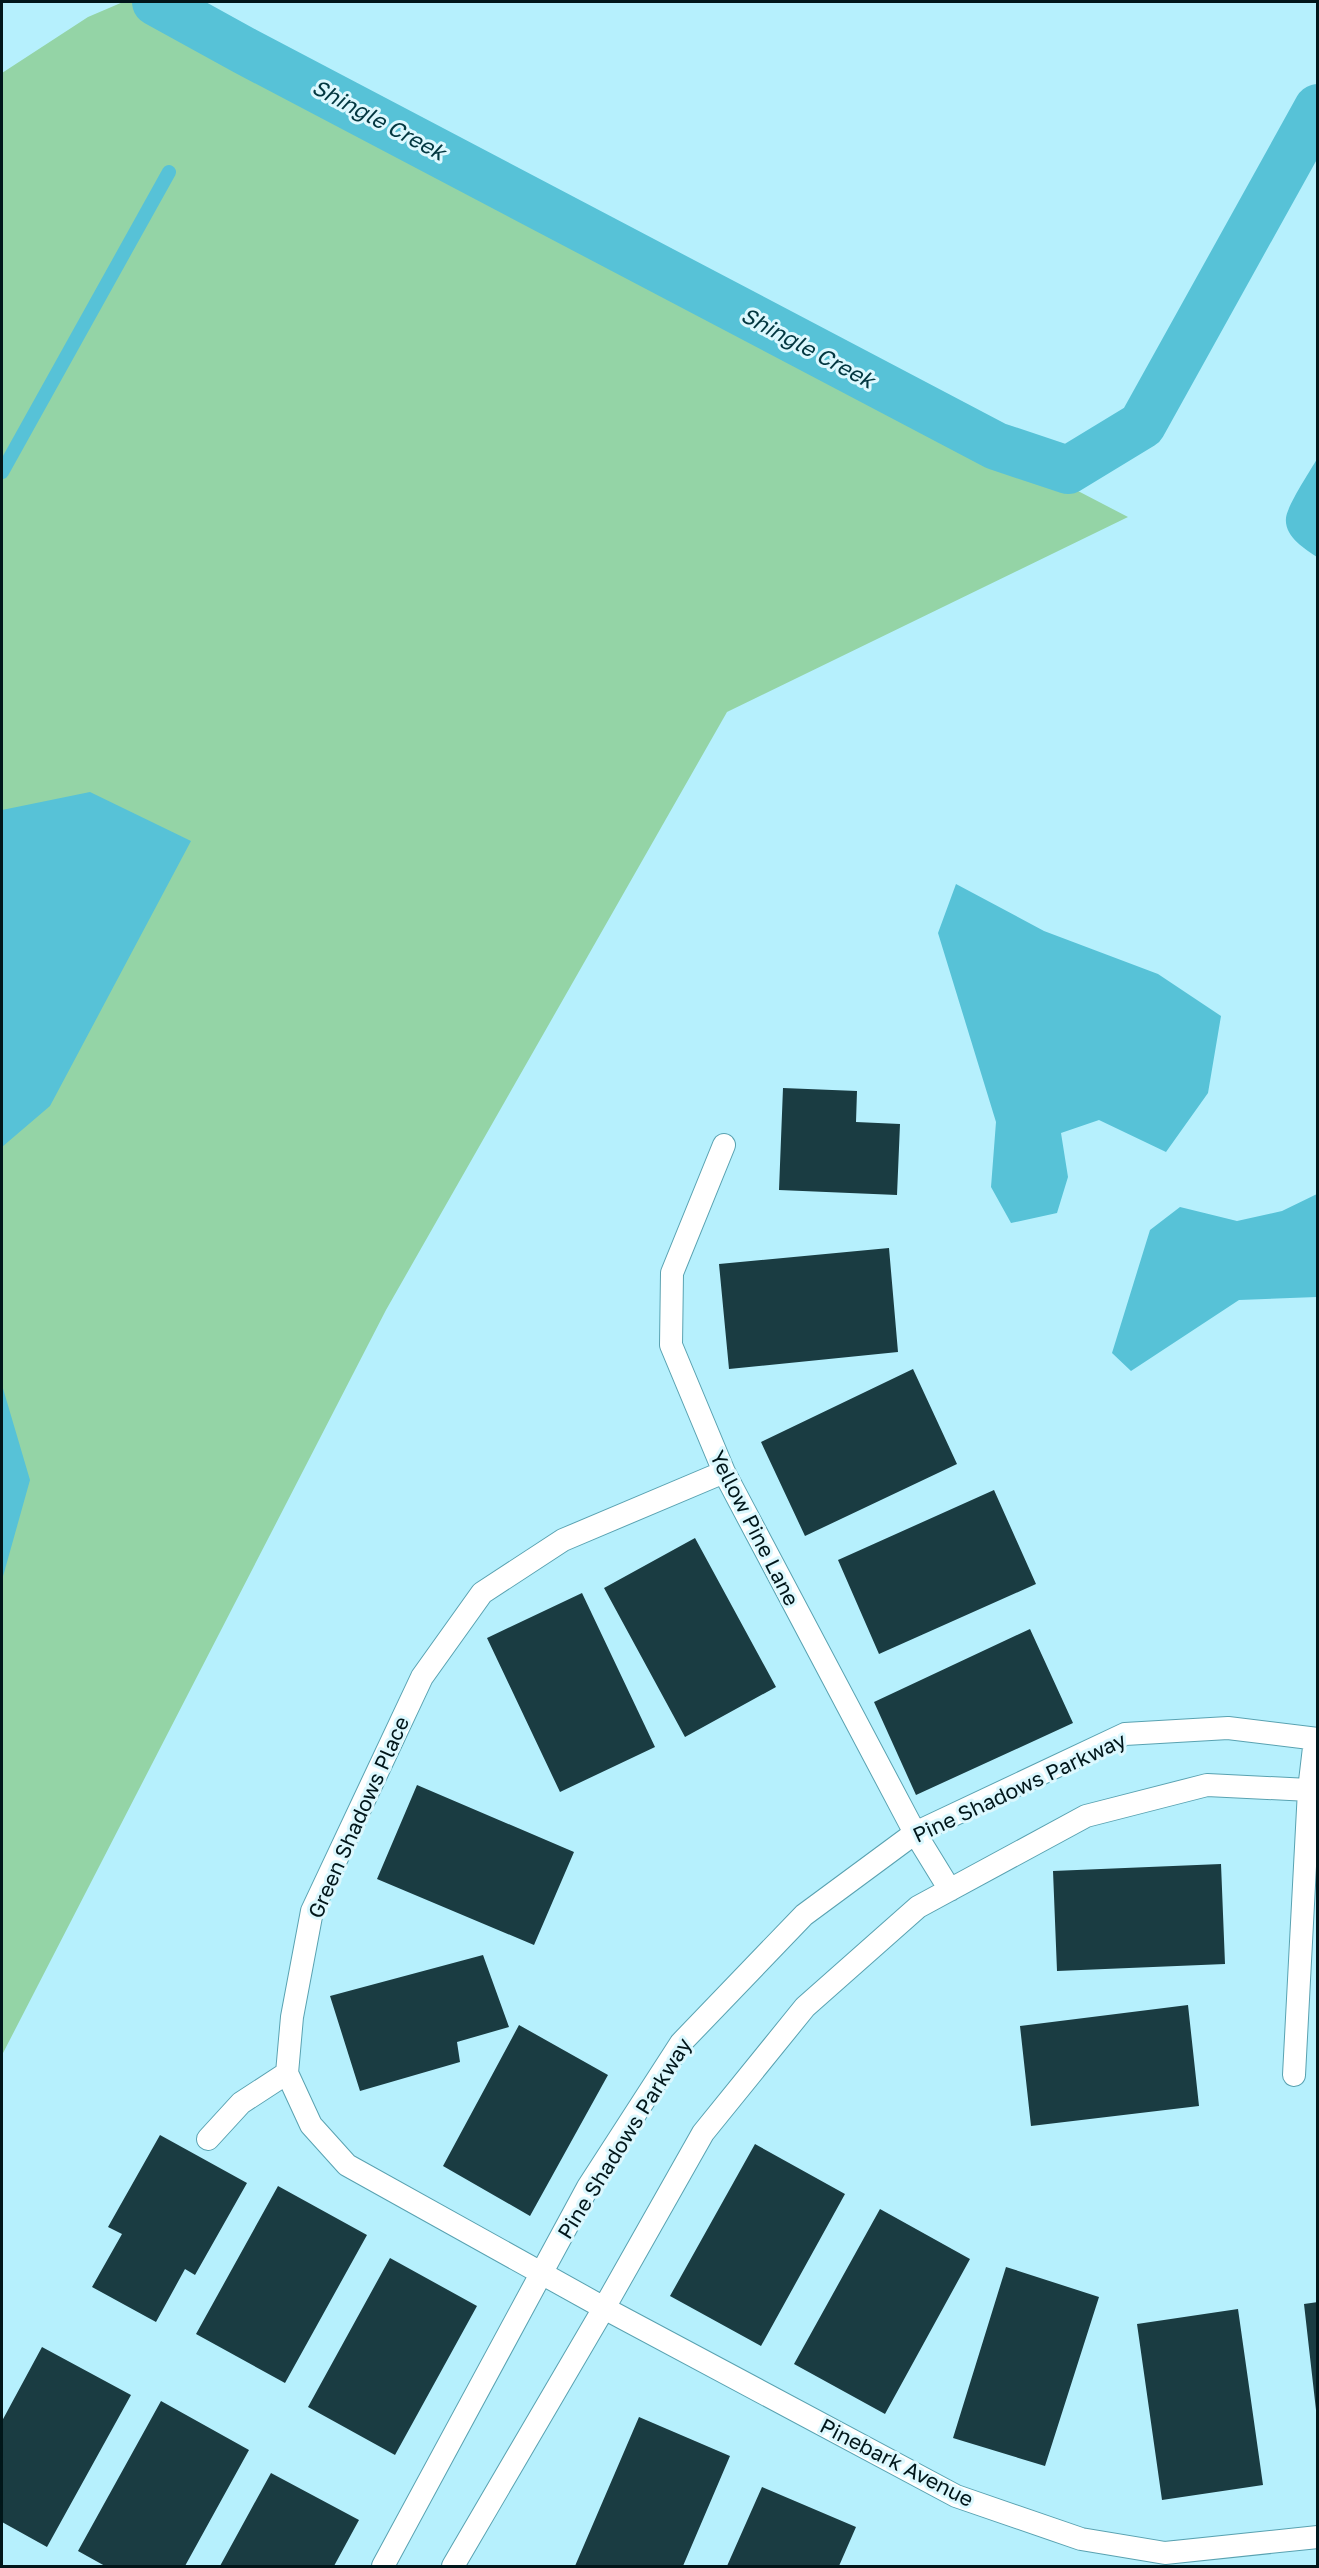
<svg xmlns="http://www.w3.org/2000/svg" width="1319" height="2568" font-family="'Golos Text',sans-serif">
<rect width="100%" height="100%" fill="#b6f0fd"/>
<path fill="#94d4a6" d="M123,2h15l990,515 -401,195 -341,598 -384,745v-1982l86,-56z"/>
<path fill="#57c2d7" d="M1317,459l1,98h-1c-12,-8 -33,-21 -31,-39 1,-12 24,-47 31,-59z
M90,792l101,49 -141,265 -48,41v-337z
M956,884l88,47 114,43 63,42 -13,77 -42,59 -67,-32 -38,13 7,44 -11,36 -46,10 -20,-36 5,-65 -58,-189z
M1317,1194v103l-78,3 -108,71 -19,-18 38,-123 30,-23 57,14 45,-10z
M2,1385l28,95 -28,100z"/>
<g fill="none" stroke-linecap="round" stroke-linejoin="round">
<path stroke="#57c2d7" stroke-width="14" d="M2,472l167,-300"/>
<path stroke="#57c2d7" stroke-width="48" d="M156,2l89,49 751,395 72,24 74,-45 176,-317"/>
</g>
<path fill="#1a3c42" d="M783,1088l74,3 -1,31 44,2 -3,71 -118,-5z
M889,1248l9,104 -169,17 -10,-105z
M913,1369l44,95 -152,72 -44,-94z
M994,1490l42,94 -157,70 -41,-94z
M695,1538l81,149 -91,50 -81,-149z
M582,1593l73,154 -95,45 -73,-154z
M1030,1629l43,94 -157,72 -42,-93z
M417,1785l157,67 -40,93 -157,-66z
M1221,1864l4,100 -168,7 -4,-100z
M483,1955l26,72 -52,15 3,20 -100,29 -30,-95z
M1188,2005l11,101 -168,20 -11,-100z
M519,2025l89,50 -78,141 -87,-50z
M160,2135l87,48 -52,92 -10,-6 -29,53 -64,-35 30,-53 -14,-7z
M755,2144l90,50 -84,152 -91,-50z
M278,2186l89,49 -82,148 -89,-49z
M880,2209l90,50 -85,155 -91,-50z
M390,2258l87,48 -82,149 -87,-48z
M1006,2267l93,30 -54,169 -92,-28z
M1318,2302v108h-2l-12,-106z
M1238,2309l25,176 -101,15 -25,-176z
M42,2347l89,48 -84,152 -45,-25v-101z
M161,2401l88,49 -64,116h-80l-27,-15z
M639,2417l91,39 -47,110h-108z
M271,2473l88,47 -25,46h-114z
M762,2487l94,40 -17,39h-112z"/>
<g fill="none" stroke-linecap="round" stroke-linejoin="round">
<defs>
<path id="service" d="M724,1145l-52,128 -1,72 53,127 191,361 35,57
M724,1472l-161,68 -81,53 -60,84 -110,234 -20,106 -5,56 24,52 36,40 257,143 352,188 125,43 84,14 153,-16
M1294,2075l15,-285 6,-51
M208,2139l33,-36 46,-30
M383,2566l205,-379 93,-144 123,-128 111,-82 210,-99 103,-6 90,11
M453,2566l151,-258 99,-175 102,-126 113,-100 168,-91 121,-31 102,5 9,3"/>
</defs>
<use href="#service" stroke="#59a2b1" stroke-width="24"/>
<use href="#service" stroke="#fff" stroke-width="22"/>
</g>
<g text-anchor="middle" dominant-baseline="central" stroke-width="6" stroke-linejoin="round" paint-order="stroke">
<g font-size="21" fill="#01161a" stroke="#dcf8fe">
<text transform="translate(755 1528) rotate(63)">Yellow Pine Lane</text>
<text transform="translate(1019 1787) rotate(-25)">Pine Shadows Parkway</text>
<text transform="translate(358 1817) rotate(-66)">Green Shadows Place</text>
<text transform="translate(624 2138) rotate(-58)">Pine Shadows Parkway</text>
<text transform="translate(897 2462) rotate(27)">Pinebark Avenue</text>
</g>
<g font-size="22" font-style="italic" fill="#033740" stroke="#dcf8fe">
<text transform="translate(379 119) rotate(28)">Shingle Creek</text>
<text transform="translate(808 347) rotate(28)">Shingle Creek</text>
</g>
</g>
<rect width="1319" height="2568" fill="none" stroke="#01161a" stroke-width="6"/>
</svg>
